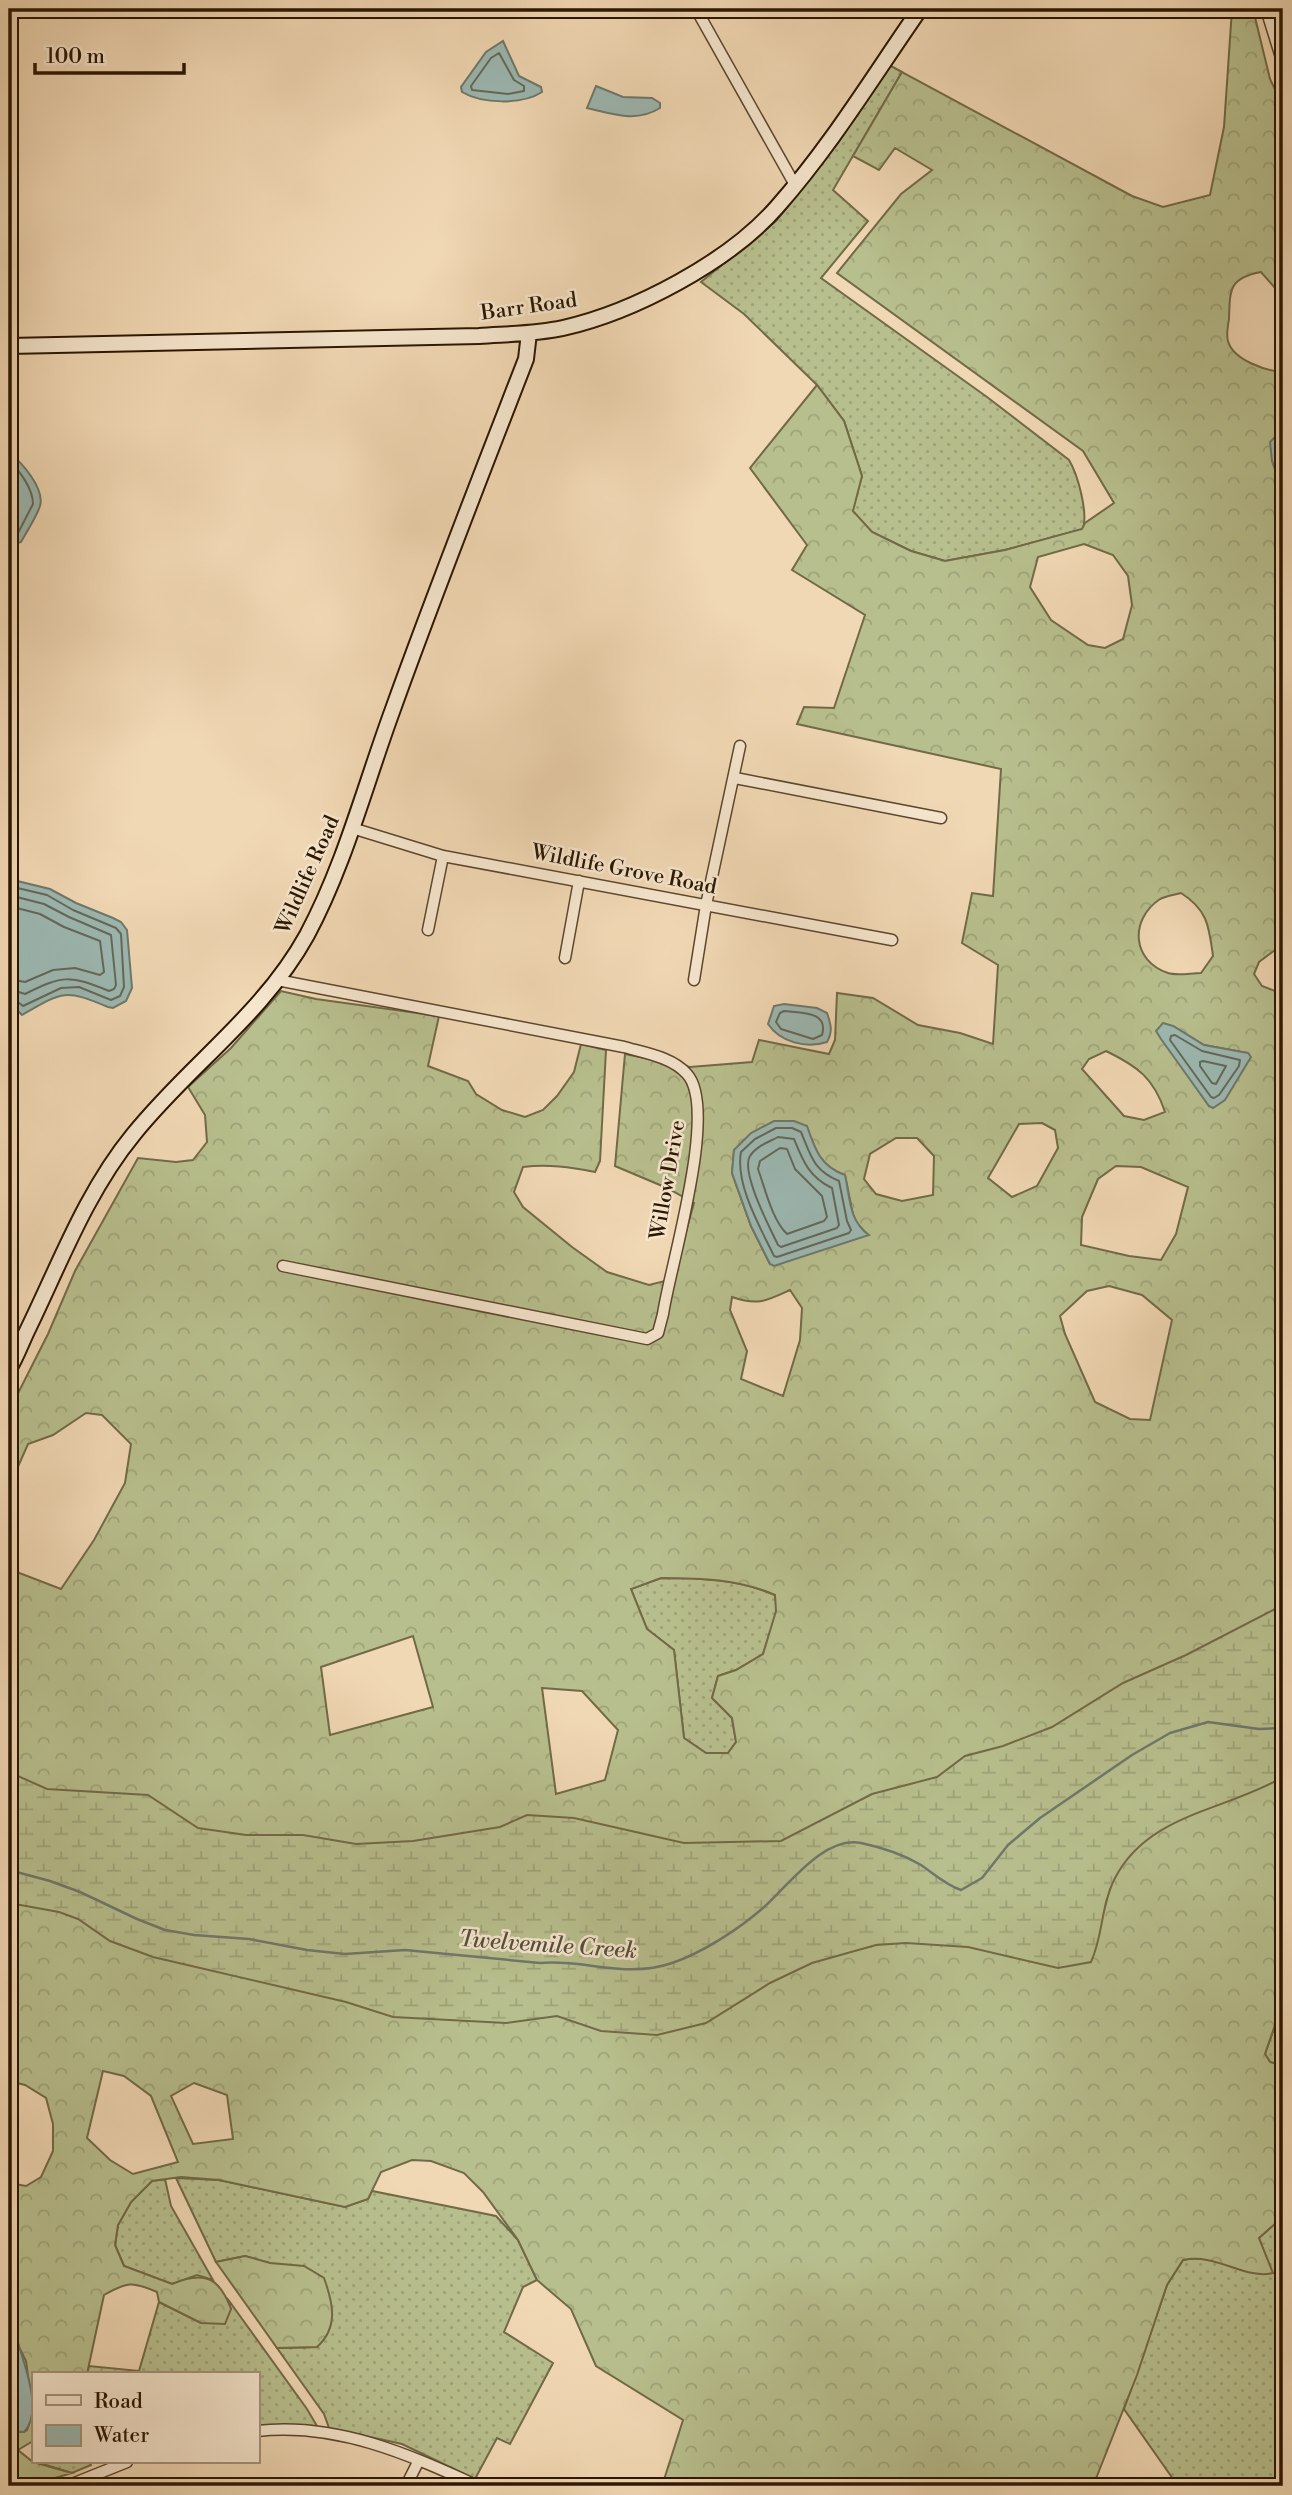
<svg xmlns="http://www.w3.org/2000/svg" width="1292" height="2495" font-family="'Libre Bodoni',serif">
<defs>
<pattern id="grass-dots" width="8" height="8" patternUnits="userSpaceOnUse" patternTransform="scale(1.75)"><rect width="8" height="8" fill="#b8bf8e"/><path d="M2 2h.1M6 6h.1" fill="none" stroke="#9ea379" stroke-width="1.8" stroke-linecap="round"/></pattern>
<pattern id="forest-crowns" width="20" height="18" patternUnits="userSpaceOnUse" patternTransform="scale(1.75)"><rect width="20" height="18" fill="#b8bf8e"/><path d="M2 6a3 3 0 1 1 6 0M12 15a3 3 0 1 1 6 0" fill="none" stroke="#9ea379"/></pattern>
<pattern id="wetland-marsh" width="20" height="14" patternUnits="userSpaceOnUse" patternTransform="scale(1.75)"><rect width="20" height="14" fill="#b8bf8e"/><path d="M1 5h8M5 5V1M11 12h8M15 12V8" fill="none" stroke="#9ea379"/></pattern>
</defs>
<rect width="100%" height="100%" fill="#f1d8b4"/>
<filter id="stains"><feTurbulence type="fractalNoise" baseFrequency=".00286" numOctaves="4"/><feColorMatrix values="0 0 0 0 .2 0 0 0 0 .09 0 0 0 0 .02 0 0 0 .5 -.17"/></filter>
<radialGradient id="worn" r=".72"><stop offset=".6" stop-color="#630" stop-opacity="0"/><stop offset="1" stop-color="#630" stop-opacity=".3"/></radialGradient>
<path fill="url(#grass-dots)" stroke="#726a47" stroke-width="2" d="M889,65l13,7 -69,118 35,31 -47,57 166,119 82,63c9,15 19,52 14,69l-78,21 -60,11 -34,-10 -39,-19 -20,-21 10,-35 -18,-55 -27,-36 -73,-71 -43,-32 75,-61 62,-78z
M661,1578c39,0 78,1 114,17l2,16 -14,43 -27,16 -18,6 -6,22 20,20 4,24 -8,11h-22l-22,-15 -10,-88 -27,-21 -16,-40z
M1283,2002v64l-13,-4 -5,-8z
M176,2178l43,2 126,27 23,-8 4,-8 124,25 22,24 19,40 -14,7 -19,45 49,31 -43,81 -13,-6 -22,41 -73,-35 -73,-16 -5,-14 -47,-66 40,-1 -47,-84 -25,-7 -29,6z
M165,2179l6,27 42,74 -16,-5 -25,9 -48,-18 -9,-21 3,-20 13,-23 21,-21z
M1283,2204v282h-105l-54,-77 43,-124 16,-25c19,-4 36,1 53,8l25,-20 -2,-10 18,-16z
M227,2298l80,111 10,17 -60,3v-55h-170l2,-8 50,5 20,-69 42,21 30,-14z
M36,2462h53l2,3 -19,8z"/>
<path fill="url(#forest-crowns)" stroke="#726a47" stroke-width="2" fill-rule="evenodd" d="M1232,9h21l17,70 13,27v191l-22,-25c-32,6 -31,17 -32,47 -1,6 -3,16 -1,22 5,19 38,30 55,31v64l-6,-1 6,57v452l-24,18 -5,12 8,12 21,8v1008l-18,52 5,8 13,4v62l-5,11 -1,23 6,15v27l-6,18 -18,16 14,35c-28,7 -56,-20 -90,-13l-16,25 -30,90 -44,111h-431l21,-66 -87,-54 -25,-57 -34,-29 -19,-40 -35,-48 -19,-19 -33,-12 -19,-1 -31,12 -13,27 -23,8 -126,-27 -38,-3 -29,4 -21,21 -13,23 -3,20 9,21 48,18c31,-13 47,-8 59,25l-6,15 -24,-1 -42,-21 -2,-10c-25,-11 -30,-10 -53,3l-17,79h-54v67l-15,9 15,12 39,11 -44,13h-19v-55l15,1 3,-2 5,-14 -2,-25 -4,-30 -7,-14 -7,-24 -3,-30v-110l17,3 15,-9 12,-26v-27l-7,-26 -21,-13 -16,-4v-512l52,20 33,-49 31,-57 6,-39 -29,-29 -16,-2 -33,22 -25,9 -19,43v-76l39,-77 27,-63 63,-113 38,4 17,-2 14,-18 -2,-27 -17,-28 43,-39 50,-57 35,8 123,17 -11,50 40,15 8,13 26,16 23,7 18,-7 14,-14 17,-24 7,-28 25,6 -6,111 -5,11c-25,-5 -47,-8 -72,-5l-9,25 9,15 49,40 35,25 42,13 16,-4 19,-42 10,-36 -27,-15 -52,-22 10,-112 65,13 62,-5 7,-22 70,14 6,-14 2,-47 36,5 45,27 42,8 33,11 5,-79 -36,-22 10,-50 21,3 8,-127 -204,-45 7,-17 30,1 31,-93 -73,-45 15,-25 -57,-77 67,-83 27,36 18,55 -9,35 19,21 39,19 34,10 60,-11 77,-21 3,-6 29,-20 -31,-52 -246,-178 64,-79 31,-24 -37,-22 -16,22 -26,-14 49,-84 230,124 31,11 47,-12 14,-68zM1084,544l29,11 15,21 4,29 -9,34 -18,9 -17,-3 -37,-25 -21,-33 8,-30zM1181,893c27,17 28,34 32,63l-12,17c-10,0 -24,3 -33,0 -36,-12 -39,-53 -8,-74 6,-3 14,-4 21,-6zM1173,1026l31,19 43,8 -38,53 -52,-75zM1106,1051c31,15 48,27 59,61l-21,8 -20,-4 -42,-47 7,-10zM1042,1123l13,7 3,18 -21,38 -25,11 -24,-19 31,-54zM807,1127c8,23 14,40 38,48l9,45 14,15 -98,29 -19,-38 -19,-53 2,-23zM896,1138h21l17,18 -1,39 -31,6 -26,-7 -12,-15 6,-25zM1116,1166l25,1 47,20 -12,47 -15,26 -32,-4 -48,-11 1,-28 16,-38zM1109,1286l33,9 30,25 -22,100 -20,-1 -35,-17 -30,-68 -5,-18 27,-25zM790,1290l12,18 -2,32 -17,56 -42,-17 6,-28 -17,-41 2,-13c26,9 34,4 58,-7zM661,1578c39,0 78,1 114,17l1,16 -13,43 -27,16 -18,6 -6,22 20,20 4,24 -8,11h-22l-22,-15 -10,-88 -27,-21 -16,-40zM413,1636l20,71 -103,28 -9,-68zM542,1688l40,3 36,39 -13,50 -49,14zM103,2071l21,5 27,20 27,66 -45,12 -23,-14 -23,-22zM194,2083l33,12 6,44 -40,5 -22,-48z
M245,2256l25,7 34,3 20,12c9,25 15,49 -7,69l-40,1 -61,-86z"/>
<path fill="url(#wetland-marsh)" stroke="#726a47" stroke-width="2" d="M1283,1605v172c-57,34 -136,36 -169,103 -13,26 -11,56 -23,82l-33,6 -90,-21 -62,-4 -30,2 -64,18 -42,20 -64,40 -49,12 -56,-4 -44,-15 -51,7 -113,-6 -47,-15 -193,-45 -43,-16 -32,-22 -19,-7 -50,-9v-131l38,17 101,6 50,33 48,7h57l53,9 57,-3 87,-14 27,-12 47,3 110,25 97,-2 91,-47 65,-17 28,-21 38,-10 49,-19 71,-44 63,-28z"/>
<path fill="#9cb9b3" stroke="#6f786b" stroke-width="2" d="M503,41l16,35 22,11 1,5c-20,13 -60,12 -80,0l-1,-5 25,-35z
M596,86l27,11 29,1 8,5v5c-24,15 -47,6 -73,0z
M1277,435l6,1v56l-11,-31 -2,-19z
M9,453c13,9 36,36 31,53 -4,12 -13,25 -19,36l-12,4z
M9,879l41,10 26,14 37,15 8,4 6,8 5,58 -6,13 -13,7 -5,-1c-43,-18 -45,-16 -86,8l-13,-13z
M784,1004l33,4 10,5c4,12 6,18 0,29 -21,7 -47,0 -59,-18l6,-18z
M1163,1023l10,3 31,19 44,8 3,4 -26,43 -12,8 -4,-2 -48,-67 -5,-8z
M774,1121h20l13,5c8,24 14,41 38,49 5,23 4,46 24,60l-95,31 -4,-2 -19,-38 -19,-53 2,-23 17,-17z
M9,2293c4,10 2,22 4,33 6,26 33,83 11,106l-15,-1z"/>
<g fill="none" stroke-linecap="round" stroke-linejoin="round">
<path stroke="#64685a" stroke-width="2" d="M499,53l15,27 10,6v5l-16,3 -36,-4 -1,-4 20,-28z
M9,461c11,10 24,28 24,43l-16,31 -8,3
M9,886l38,9 26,15 43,18 5,6 3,53 -4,9 -9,4 -32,-13 -18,1 -38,18 -9,-7 -5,-1
M9,895l35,9 25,13 42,18 5,50 -2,4 -5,2c-39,-16 -46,-16 -84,3l-16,-5
M9,906l31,8 24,13 36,14 4,31 -4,3 -25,-7 -22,2 -28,12 -16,-3
M784,1011c17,2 45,0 38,24l-9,4 -32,-10 -5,-7 4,-9z
M1175,1035l27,16 38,9 -1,6 -20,29 -5,3 -3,-1 -41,-57 1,-4z
M1203,1061l23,5 -10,18 -4,-1 -12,-17v-4z
M776,1128h16l9,4c10,24 12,38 38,49l8,40 4,9 -2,3 -72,24 -3,-1c-14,-29 -39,-72 -33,-104l14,-13z
M778,1137l16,2c9,22 15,38 38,49l7,37 -2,3 -56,19 -3,-2c-8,-17 -38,-74 -28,-89 6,-10 19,-14 28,-19z
M780,1148l7,1 8,20 27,27 5,21 -3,4 -37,13c-15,-14 -22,-46 -29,-65l2,-8z"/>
<path stroke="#6f786b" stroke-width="2.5" d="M9,1870l41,11 30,11 57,27 28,11 29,5 55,4 58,11 38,4 60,-4 135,13c45,-4 86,16 132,0 30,-10 67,-34 91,-55 24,-21 61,-73 98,-65 19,4 43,12 60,22 13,9 25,20 40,25l21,-12 26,-33 32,-27 92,-63 38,-22 38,-11 51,7 24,-1"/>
<defs>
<path id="street" d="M696,9l99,176
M1266,9l17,55
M735,778l206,40
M352,828l91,28 449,84
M428,930l15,-74
M565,958l14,-77
M277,980l347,67c21,6 48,10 63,27 32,35 -17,192 -24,240l-5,19 -11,6 -364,-73
M694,980l12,-75 34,-159
M257,2431c79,-9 151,23 221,55
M67,2486l60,-24
M406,2486l13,-26"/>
<path id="secondary" d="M9,346l470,-10c28,-2 56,-2 84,-8 71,-16 166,-66 214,-121 54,-61 97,-132 143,-198
M9,1369c8,-13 13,-28 20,-42 31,-64 58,-136 104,-192 55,-69 130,-120 174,-200 38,-71 58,-150 86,-226 42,-117 88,-234 133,-350l3,-26"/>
</defs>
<use href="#street" stroke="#5c462d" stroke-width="13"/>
<use href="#secondary" stroke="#2b1600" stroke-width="18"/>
<use href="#street" stroke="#f6e6ce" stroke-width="10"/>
<use href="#secondary" stroke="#f6e6ce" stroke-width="14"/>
</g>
<g text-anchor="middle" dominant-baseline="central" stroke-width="5" stroke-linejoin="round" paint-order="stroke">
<g font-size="21" fill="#2b1600" stroke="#f6e6ce">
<text transform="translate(529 307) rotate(-8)">Barr Road</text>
<text transform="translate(624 870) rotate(11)">Wildlife Grove Road</text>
<text transform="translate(308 875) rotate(-66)">Wildlife Road</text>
<text transform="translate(668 1180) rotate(-80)">Willow Drive</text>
</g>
<g font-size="23" font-style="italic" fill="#534f3f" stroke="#f6e6ce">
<text transform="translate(548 1945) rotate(4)">Twelvemile Creek</text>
</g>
</g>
<rect width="1292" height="2495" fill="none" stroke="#f1d8b4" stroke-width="35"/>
<rect x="10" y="10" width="1271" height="2474" fill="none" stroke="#2b1600" stroke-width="3.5"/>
<rect x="18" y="18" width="1257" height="2460" fill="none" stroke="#2b1600" stroke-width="2"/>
<rect x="32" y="2372" width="228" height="91" fill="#f6e6ce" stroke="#a5937c" stroke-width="2"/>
<rect x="46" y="2395" width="35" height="10" fill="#f6e6ce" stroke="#a5937c" stroke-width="2"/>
<text x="94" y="2408" font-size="21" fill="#2b1600">Road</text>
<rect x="46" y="2425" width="35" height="21" fill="#9cb9b3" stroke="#a5937c" stroke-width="2"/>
<text x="94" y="2442" font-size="21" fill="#2b1600">Water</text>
<path d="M35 63v10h149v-10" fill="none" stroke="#2b1600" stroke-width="3.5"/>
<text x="46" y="63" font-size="21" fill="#2b1600" stroke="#f6e6ce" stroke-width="5" paint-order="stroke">100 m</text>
<rect width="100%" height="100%" filter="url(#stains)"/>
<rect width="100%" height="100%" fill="url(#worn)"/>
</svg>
